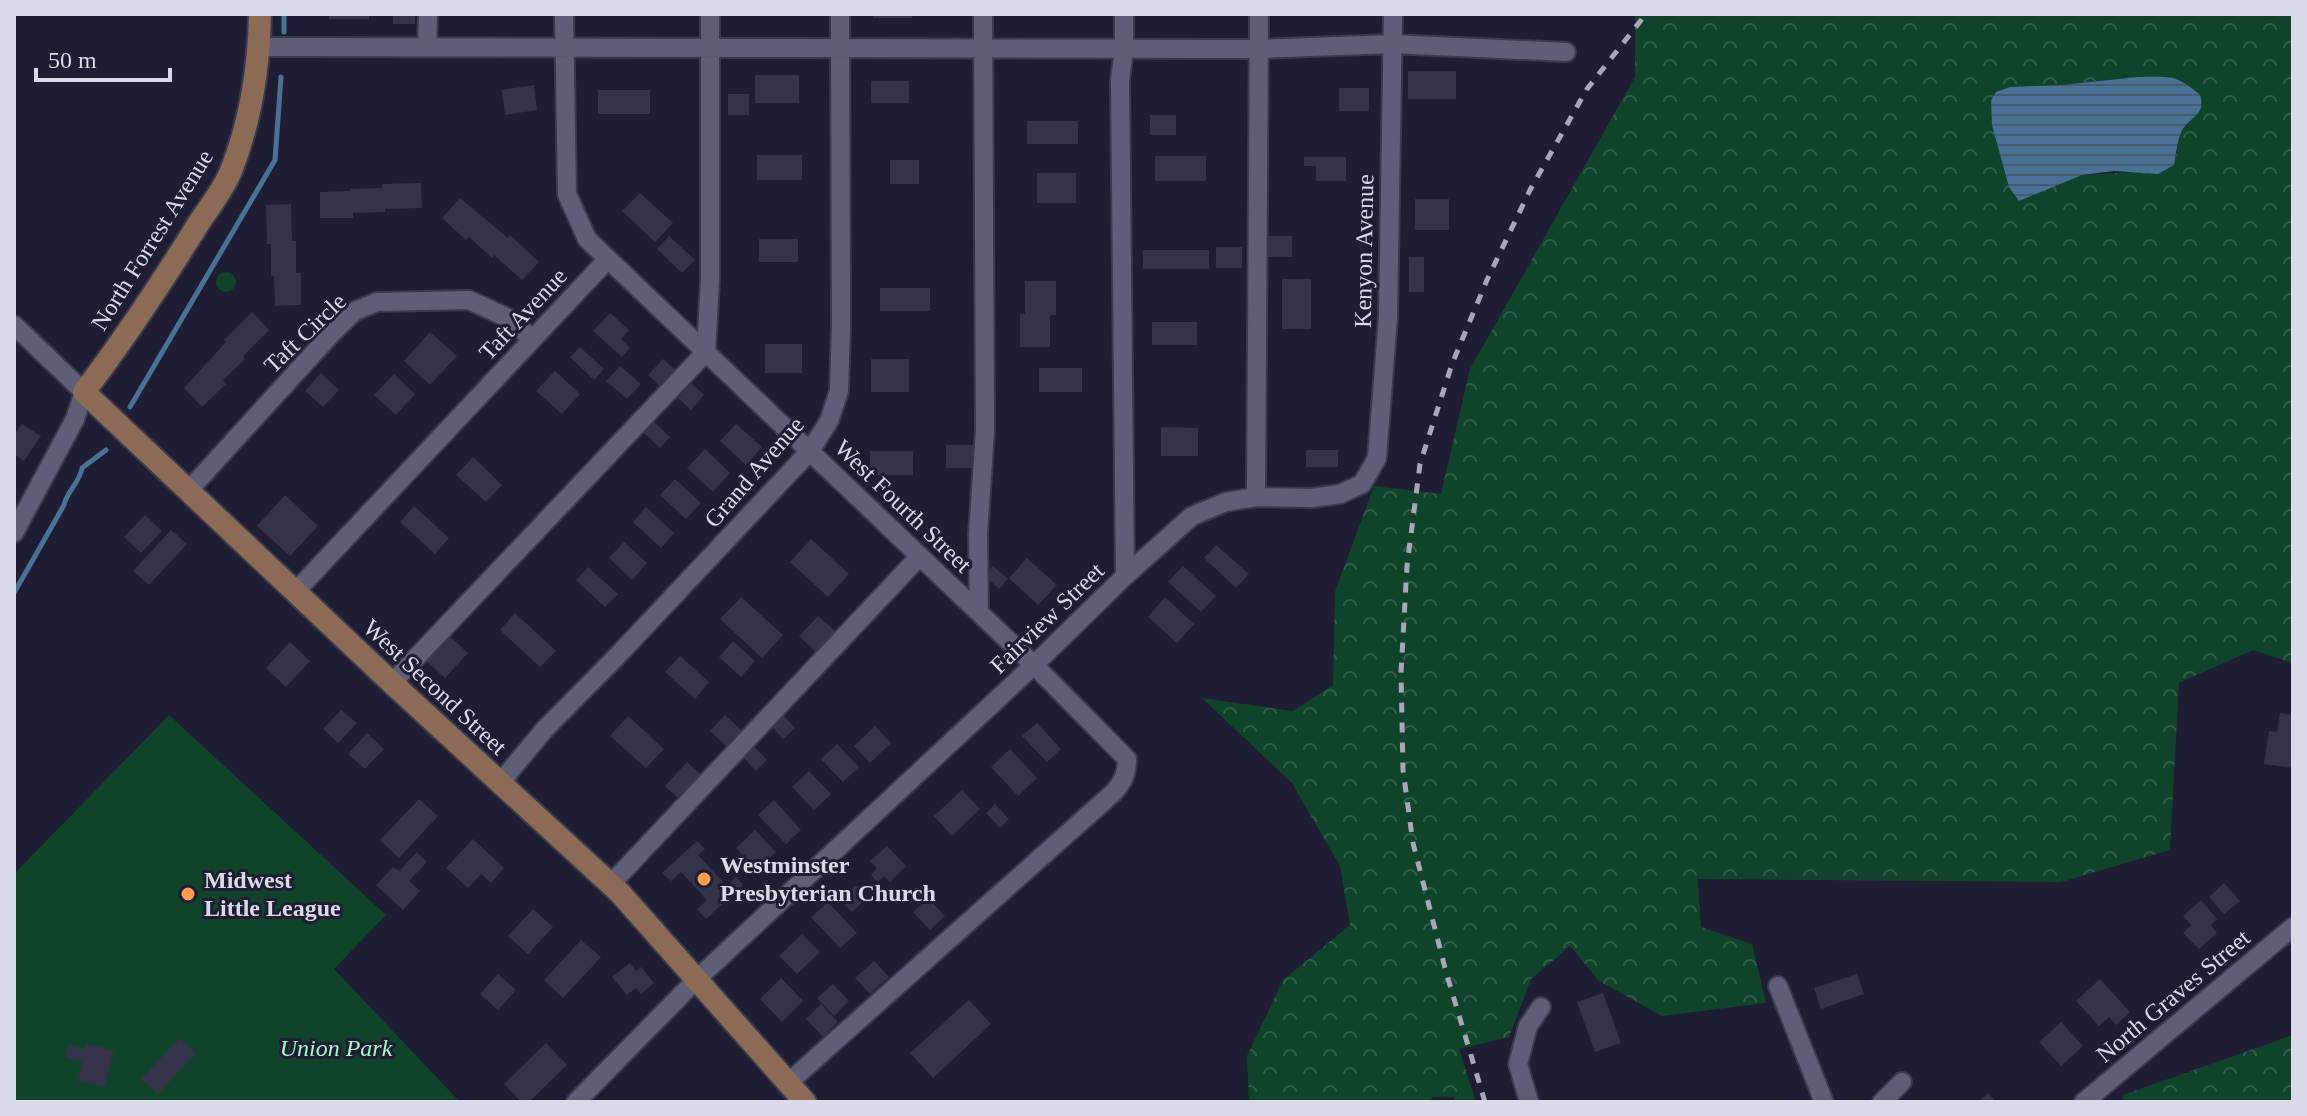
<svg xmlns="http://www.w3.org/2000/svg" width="2307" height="1116" font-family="'Times New Roman',serif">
<defs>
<pattern id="forest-crowns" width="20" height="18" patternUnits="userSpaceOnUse" patternTransform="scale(2)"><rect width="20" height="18" fill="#0f442b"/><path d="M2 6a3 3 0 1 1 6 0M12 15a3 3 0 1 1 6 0" fill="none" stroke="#315e4a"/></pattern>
<pattern id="water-rules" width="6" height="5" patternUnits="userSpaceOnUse" patternTransform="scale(2)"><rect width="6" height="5" fill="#497196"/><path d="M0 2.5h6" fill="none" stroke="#455b72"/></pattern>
</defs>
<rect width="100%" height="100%" fill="#1e1d33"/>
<path fill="url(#forest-crowns)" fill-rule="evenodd" d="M1635,14h658v649l-40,-13 -74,33 -9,167 -109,32 -363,-3 3,48 51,17 14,59 -104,13 -63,-35 -29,-35 -39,33 -22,58 -50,12 17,53h-21l-1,-5h-21l-4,5h-180l-2,-46 36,-76 67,-55 -10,-59 -48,-83 -90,-85 91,13 40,-26 2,-93 39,-106 67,8 29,-125 165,-292zM2138,77h31l12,53 -7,35 -40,7 -52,3 -63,26 -27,-76 69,-40z
M2293,1035v67h-171l1,-7z"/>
<path fill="#0f442b" d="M216 282a10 10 0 1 1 20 0a10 10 0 1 1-20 0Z
M169,715l217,200 -52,54 126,133h-446v-228z"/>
<path fill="url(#water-rules)" d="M2138,77c31,0 38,-3 62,18 7,22 -13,22 -19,38 -4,9 -5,22 -7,32l-16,9 -44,-3 -32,4 -63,26 -10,-14 -17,-62 -1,-24 5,-9 14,-5 51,-2z"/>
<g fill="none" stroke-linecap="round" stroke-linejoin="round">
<path stroke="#497196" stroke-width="5" d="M284,32v-18
M130,407l145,-247 6,-83
M14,593l50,-88c3,-14 16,-23 18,-37l24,-18"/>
</g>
<path fill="#34334a" d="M329,14h40v5h-40z
M393,14h22v10h-22z
M873,14h39v4h-39z
M1408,71h48v28h-48z
M755,75h44v28h-44z
M871,81h38v22h-38z
M534,85l3,25 -32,5 -3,-25z
M1339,88h30v23h-30z
M598,90h52v24h-52z
M728,94h21v21h-21z
M1150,115h26v20h-26z
M1027,121h51v23h-51z
M757,155h45v25h-45z
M1155,156h51v25h-51z
M1304,157h42v24h-30v-15h-12z
M890,160h29v24h-29z
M1037,173h39v30h-39z
M421,183l1,25 -37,1v3l-32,1v5h-33v-26l30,-1v-2l32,-1v-4z
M640,193l33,30 -18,19 -33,-31z
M460,198l48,40 2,-3 29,27 -17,18 -28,-25 -2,3 -23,-21 -3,3 -24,-22z
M1415,199h34v31h-34z
M291,204l1,37h4v32h5v32l-26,1 -1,-30h-3v-32h-4l-1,-39z
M669,236l26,24 -13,13 -25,-24z
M1266,236h26v21h-26z
M759,239h39v23h-39z
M1216,247h26v21h-26z
M1143,250h66v19h-66z
M1409,257h15v35h-15z
M1282,279h29v50h-29z
M1025,281h31v34h-6v32h-30v-33h5z
M880,288h50v23h-50z
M252,312l17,18 -26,26 2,3 -22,21 3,4 -24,23 -18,-19 42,-46 -2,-2z
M610,313l19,17 -8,9 9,9 -8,9 -29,-26z
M1152,322h45v23h-45z
M430,332l27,24 -27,29 -26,-24z
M765,344h37v29h-37z
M580,347l24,22 -10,11 -24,-23z
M663,359l17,15 -15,16 -17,-15z
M871,359h38v33h-38z
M620,366l21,18 -14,15 -21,-18z
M1039,368h43v24h-43z
M555,371l25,23 -18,20 -26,-23z
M321,373l18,17 -16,17 -18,-16z
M394,374l21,20 -19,21 -22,-20z
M691,383l13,12 -13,15 -13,-12z
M653,421l17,16 -10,11 -17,-16z
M22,424l19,12 -17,25 -10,-7v-19z
M736,424l26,23 -16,18 -26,-24z
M1161,427l37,1v28h-37z
M946,445h28v23h-28z
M705,449l25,24 -17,19 -26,-24z
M1306,450h32v17h-32z
M870,451h43v24h-43z
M473,457l29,28 -16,17 -30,-27z
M675,479l26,24 -15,16 -26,-24z
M285,495l33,31 -28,30 -33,-30z
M414,506l35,32 -14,16 -35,-32z
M646,507l28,26 -13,15 -28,-26z
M145,515l17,16 -21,22 -17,-16z
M171,530l16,14 -38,41 -16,-14z
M811,539l38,35 -21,23 -38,-35z
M624,542l23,21 -15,17 -23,-22z
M1216,545l33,29 -13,14 -32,-30z
M1027,558l30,27 -19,20 -29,-27z
M993,566l15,13 -9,10 -15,-14z
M1183,566l33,30 -15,16 -33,-30z
M588,567l30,27 -13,13 -29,-27z
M741,597l42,38 -21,23 -42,-39z
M1165,597l29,27 -17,19 -29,-26z
M515,613l41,38 -16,16 -40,-37z
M818,616l17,15 -19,21 -17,-16z
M448,635l20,18 -23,25 -20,-18z
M733,641l22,20 -14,16 -22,-20z
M290,642l20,19 -24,26 -20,-19z
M680,656l29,26 -14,17 -30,-27z
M341,710l16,13 -19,20 -15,-14z
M2280,713l13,2v53l-29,-4 5,-33 8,1z
M725,715l16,15 -15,16 -16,-15z
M628,716l36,33 -18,19 -36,-32z
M784,716l11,12 -12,11 -11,-12z
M1037,723l24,26 -14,13 -25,-26z
M875,726l16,17 -21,20 -16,-17z
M367,733l17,16 -19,20 -17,-15z
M837,744l22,23 -16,15 -22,-23z
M753,745l14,15 -11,11 -14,-15z
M1010,749l27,29 -19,18 -27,-29z
M687,762l16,14 -23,24 -15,-14z
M809,771l22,23 -17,16 -22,-23z
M962,790l18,19 -28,27 -18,-20z
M419,799l19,17 -39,42 -19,-18z
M774,800l27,30 -15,14 -28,-29z
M995,804l14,15 -9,9 -14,-15z
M755,830l21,22 -19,18 -21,-22z
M473,839l31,29 -13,15 -10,-9 -13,14 -22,-20z
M697,841l8,8 -7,6 29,31 9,-9 7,8 -37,34 -9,-10 10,-9 -26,-28 -10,9 -9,-8z
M887,846l19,20 -16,16 -6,-6 -6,6 -7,-7 6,-7 -7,-7z
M417,852l10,10 -18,19 11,10 -17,19 -27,-25 17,-18 6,4z
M2224,883l16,18 -16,13 -15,-17z
M856,885l12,12 -16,15 -12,-12z
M928,898l17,18 -15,14 -17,-18z
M2201,900l16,19 -6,6 6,8 -18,16 -16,-16 8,-8 -8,-9z
M828,902l29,31 -17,15 -29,-31z
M533,909l20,18 -25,27 -20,-18z
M802,934l18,18 -23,22 -18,-18z
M581,940l20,17 -38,41 -19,-18z
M874,961l15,16 -19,17 -15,-16z
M630,963l6,8 5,-4 13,16 -13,11 -5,-6 -9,7 -15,-18z
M498,974l18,16 -18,20 -18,-16z
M1857,974l7,20 -43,15 -7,-21z
M781,978l22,23 -21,21 -22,-23z
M2100,979l30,33 -14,13 -7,-8 -10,9 -23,-25z
M833,984l16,17 -15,15 -17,-18z
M1603,993l18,50 -26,9 -18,-50z
M969,1000l22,24 -58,54 -23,-25z
M821,1004l17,18 -15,15 -17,-18z
M2061,1022l22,24 -22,20 -22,-24z
M180,1038l16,15 -38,41 -17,-15z
M546,1043l21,22 -38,37h-8l-17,-18z
M87,1044l27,6 -9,37 -27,-7 4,-18 -17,-4 3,-13 17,4z
M1988,1093l8,9h-18z"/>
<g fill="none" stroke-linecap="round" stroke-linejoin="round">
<defs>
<path id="minor" d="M259,47l1000,2 133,-5 174,8
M427,47l1,-33
M608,259l426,406 93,94c0,15 -4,23 -14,34l-325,290
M14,325l70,67 -9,27 -61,114
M189,490l144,-158 22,-21 22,-9 92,-2 37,17 27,22
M1256,497l3,-483
M1125,576l67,-60 34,-14 30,-5 56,1 28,-4 22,-10 15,-26 11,-141 5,-303
M296,591l312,-332 -21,-20 -20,-45 -3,-180
M979,612l-1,-78 7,-103 -2,-417
M392,683l314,-331 4,-73v-265
M500,783l44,-53 77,-78 189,-201 19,-30 10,-30 2,-65 -1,-312
M610,885l310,-329
M1778,986l46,116
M576,1102l120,-122 338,-315 91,-89 -5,-496 4,-31v-35
M1529,1102l-11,-38 10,-38 13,-19
M1882,1102l20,-20
M2084,1102l209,-175"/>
<path id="major" d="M260,14c-1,54 -9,106 -29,157 -9,22 -27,42 -39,63 -34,54 -69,107 -108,158l308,291 228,210 185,209"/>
</defs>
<use href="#minor" stroke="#3b3a4c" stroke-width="22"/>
<use href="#major" stroke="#3b3a4c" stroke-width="26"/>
<use href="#minor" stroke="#5e5e78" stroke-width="18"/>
<use href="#major" stroke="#8b6b55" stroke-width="22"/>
<path stroke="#a7a7b8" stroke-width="5" stroke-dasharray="10 10" stroke-linecap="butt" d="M1485,1102l-39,-130 -33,-129 -10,-73 -2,-97 6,-107 13,-102 32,-100 35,-84 43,-90 57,-101 59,-75"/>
</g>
<g fill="#fb9e51" stroke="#1e1d33" stroke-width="3">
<circle cx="704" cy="879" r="8"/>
<circle cx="188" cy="894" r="8"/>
</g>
<g text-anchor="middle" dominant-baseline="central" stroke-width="6" stroke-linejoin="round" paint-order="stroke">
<g font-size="24" fill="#dadae9" stroke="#1e1d33">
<text transform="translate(152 240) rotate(-58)">North Forrest Avenue</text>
<text transform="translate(1364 251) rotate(-89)">Kenyon Avenue</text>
<text transform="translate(523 314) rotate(-47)">Taft Avenue</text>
<text transform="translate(305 333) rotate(-44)">Taft Circle</text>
<text transform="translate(754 472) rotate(-49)">Grand Avenue</text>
<text transform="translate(903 506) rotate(44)">West Fourth Street</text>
<text transform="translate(1047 618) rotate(-44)">Fairview Street</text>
<text transform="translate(435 687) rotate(43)">West Second Street</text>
<text transform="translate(2173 996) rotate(-40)">North Graves Street</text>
</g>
<g font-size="24" font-weight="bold" fill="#dadae9" stroke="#1e1d33" text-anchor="start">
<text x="720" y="865">Westminster<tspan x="720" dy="28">Presbyterian Church</tspan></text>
<text x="204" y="880">Midwest<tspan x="204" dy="28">Little League</tspan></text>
</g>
<g font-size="24" font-style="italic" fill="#a4f7c7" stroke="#1e1d33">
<text x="336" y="1048">Union Park</text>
</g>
</g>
<rect width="2307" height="1116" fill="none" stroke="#dadae9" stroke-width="32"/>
<path d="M36 68v12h134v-12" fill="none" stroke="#dadae9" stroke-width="4"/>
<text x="48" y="68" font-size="24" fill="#dadae9" stroke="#1e1d33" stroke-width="6" paint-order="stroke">50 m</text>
</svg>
